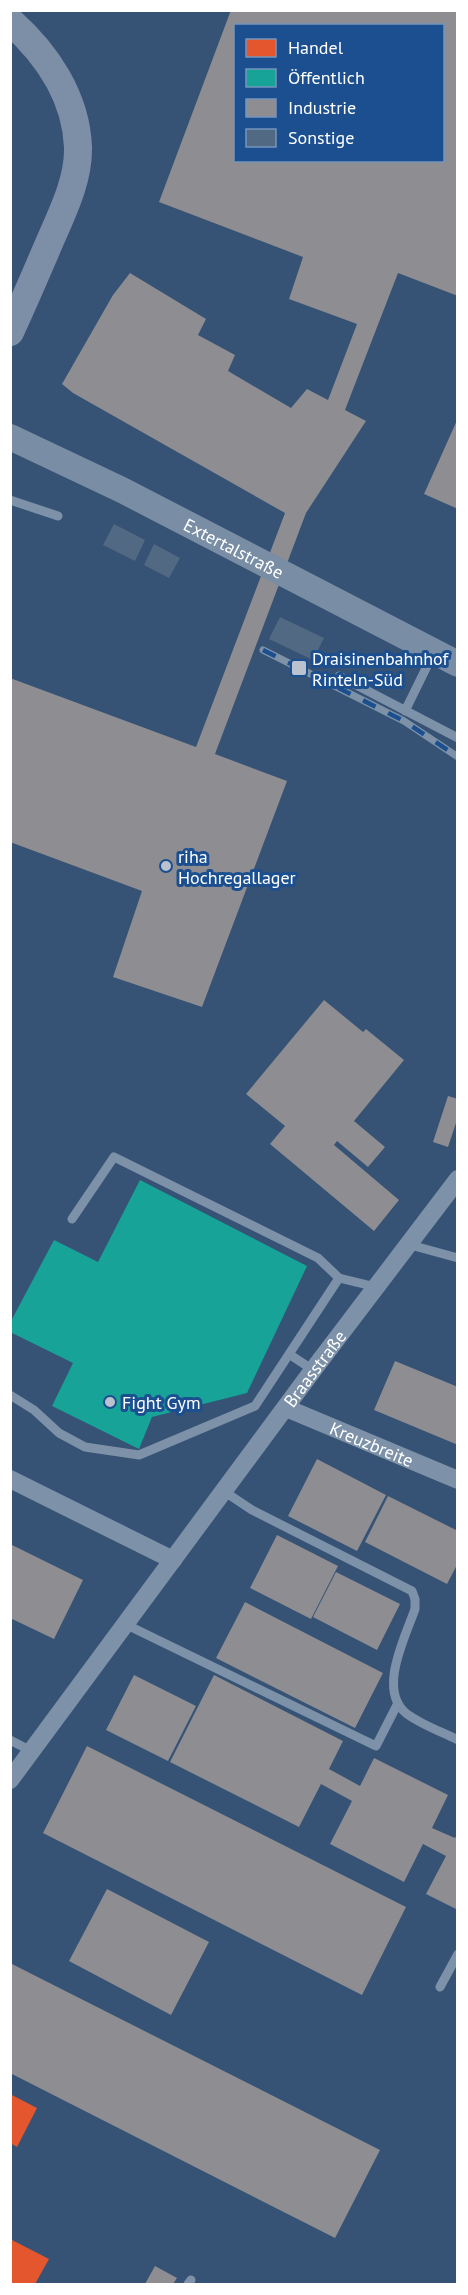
<svg xmlns="http://www.w3.org/2000/svg" width="468" height="2295" font-family="'PT Sans',sans-serif">
<rect width="100%" height="100%" fill="#365274"/>
<path fill="#e4572e" d="M10,2094l27,14 -20,39 -7,-4z
M10,2239l39,20 -14,25h-25z"/>
<path fill="#17a398" d="M140,1180l167,86 -60,127 -95,24 -13,32 -87,-43 21,-43 -63,-31v-9l44,-83 44,22z"/>
<path fill="#8d8d92" fill-rule="evenodd" d="M231,10h227v286l-60,-23 -53,137 21,11 -60,92 -91,241 72,27 -85,226 -89,-30 29,-86 -132,-49v-164l186,69 89,-234 -212,-120 -11,-9 51,-89 17,-22 76,46 -8,16 37,20 -7,16 63,37 16,-19 21,11 29,-76 -68,-25 14,-42 -144,-55zM236,26h206v134h-206z
M458,418v91l-34,-15z
M324,1000l39,32 3,-3 38,31 -50,61 31,26 -17,20 -31,-26 -3,4 65,55 -25,31 -104,-87 15,-18 -39,-32z
M448,1096l10,3v18l-10,30 -15,-5z
M395,1361l63,26v58l-84,-35z
M317,1459l69,36 -29,56 -69,-35z
M388,1496l70,35v32l-11,21 -82,-42z
M277,1535l61,31 -27,53 -61,-31z
M10,1544l73,36 -29,59 -44,-21z
M336,1572l64,32 -23,46 -64,-33z
M245,1602l138,71 -28,55 -139,-70z
M134,1675l62,31 -28,55 -62,-31z
M214,1675l129,66 -14,28 31,17 14,-28 74,37 -16,33 23,10 3,-5v77l-32,-16 20,-38 -23,-12 -19,38 -74,-38 22,-43 -31,-17 -22,43 -129,-65z
M87,1746l319,161 -44,88 -319,-162z
M107,1889l102,53 -38,73 -102,-54z
M10,1963l370,187 -45,88 -325,-165z
M155,2266l22,12 -4,6h-28z"/>
<path fill="#526984" d="M114,524l31,16 -10,21 -32,-16z
M154,544l26,14 -11,20 -25,-13z
M280,617l44,21 -11,22 -44,-21z"/>
<g fill="none" stroke-linecap="round" stroke-linejoin="round">
<path stroke="#7d92a8" stroke-width="9" d="M10,500l48,16
M339,676l119,62
M405,711l28,-57
M72,1219l42,-62 204,101 21,20
M407,1244l51,14
M289,1354l24,16
M10,1395l24,15 25,23 26,14 54,8 116,-49 84,-128 37,9
M225,1492l27,18 160,81 3,8v10c-10,29 -38,82 -8,105 15,11 35,18 51,26
M127,1625l249,121 22,-43
M10,1740l23,12
M440,1987l18,-33
M188,2284l3,-4"/>
<g stroke="#7d92a8" stroke-width="18">
<path id="s1" d="M286,1408l172,72"/>
<path d="M10,1479l163,81"/>
<path id="s2" d="M10,1780l303,-410 145,-191"/>
</g>
<path stroke="#798da4" stroke-width="26" id="s3" d="M10,437l112,53 336,174"/>
<path stroke="#7d8ea7" stroke-width="28" d="M10,21c37,33 66,76 68,126 1,35 -18,70 -31,101 -12,28 -24,56 -37,84"/>
<defs>
<path id="rail" d="M263,650l141,71 54,36"/>
</defs>
<use href="#rail" stroke="#7e92a7" stroke-width="7"/>
<use href="#rail" stroke="#1b4f8f" stroke-width="4.5" stroke-dasharray="14" stroke-linecap="butt"/>
</g>
<g fill="#b9c2ce" stroke="#1b4f8f" stroke-width="2">
<rect x="291" y="660" width="16" height="16" rx="3"/>
<circle cx="166" cy="866" r="6"/>
<circle cx="110" cy="1402" r="6"/>
</g>
<g text-anchor="middle" dominant-baseline="central" stroke-width="6" stroke-linejoin="round" paint-order="stroke">
<g font-size="18" fill="#fff" stroke="#1b4f8f">
<text stroke="none"><textPath href="#s3" startOffset="250">Extertalstraße</textPath></text>
<text stroke="none"><textPath href="#s2" startOffset="512">Braasstraße</textPath></text>
<text stroke="none"><textPath href="#s1" startOffset="93">Kreuzbreite</textPath></text>
</g>
<g font-size="18" fill="#fff" stroke="#1b4f8f" text-anchor="start">
<text x="312" y="658">Draisinenbahnhof<tspan x="312" dy="21">Rinteln-Süd</tspan></text>
<text x="178" y="856">riha<tspan x="178" dy="21">Hochregallager</tspan></text>
<text x="122" y="1402">Fight Gym</text>
</g>
</g>
<rect width="468" height="2295" fill="none" stroke="#ffffff" stroke-width="24"/>
<rect x="234" y="24" width="210" height="138" fill="#1b4f8f" stroke="#7695bc" stroke-width="1.5"/>
<rect x="246" y="39" width="30" height="18" fill="#e4572e" stroke="#7695bc" stroke-width="1.5"/>
<text x="288" y="54" font-size="18" fill="#ffffff">Handel</text>
<rect x="246" y="69" width="30" height="18" fill="#17a398" stroke="#7695bc" stroke-width="1.5"/>
<text x="288" y="84" font-size="18" fill="#ffffff">Öffentlich</text>
<rect x="246" y="99" width="30" height="18" fill="#8d8d92" stroke="#7695bc" stroke-width="1.5"/>
<text x="288" y="114" font-size="18" fill="#ffffff">Industrie</text>
<rect x="246" y="129" width="30" height="18" fill="#526984" stroke="#7695bc" stroke-width="1.5"/>
<text x="288" y="144" font-size="18" fill="#ffffff">Sonstige</text>
</svg>
